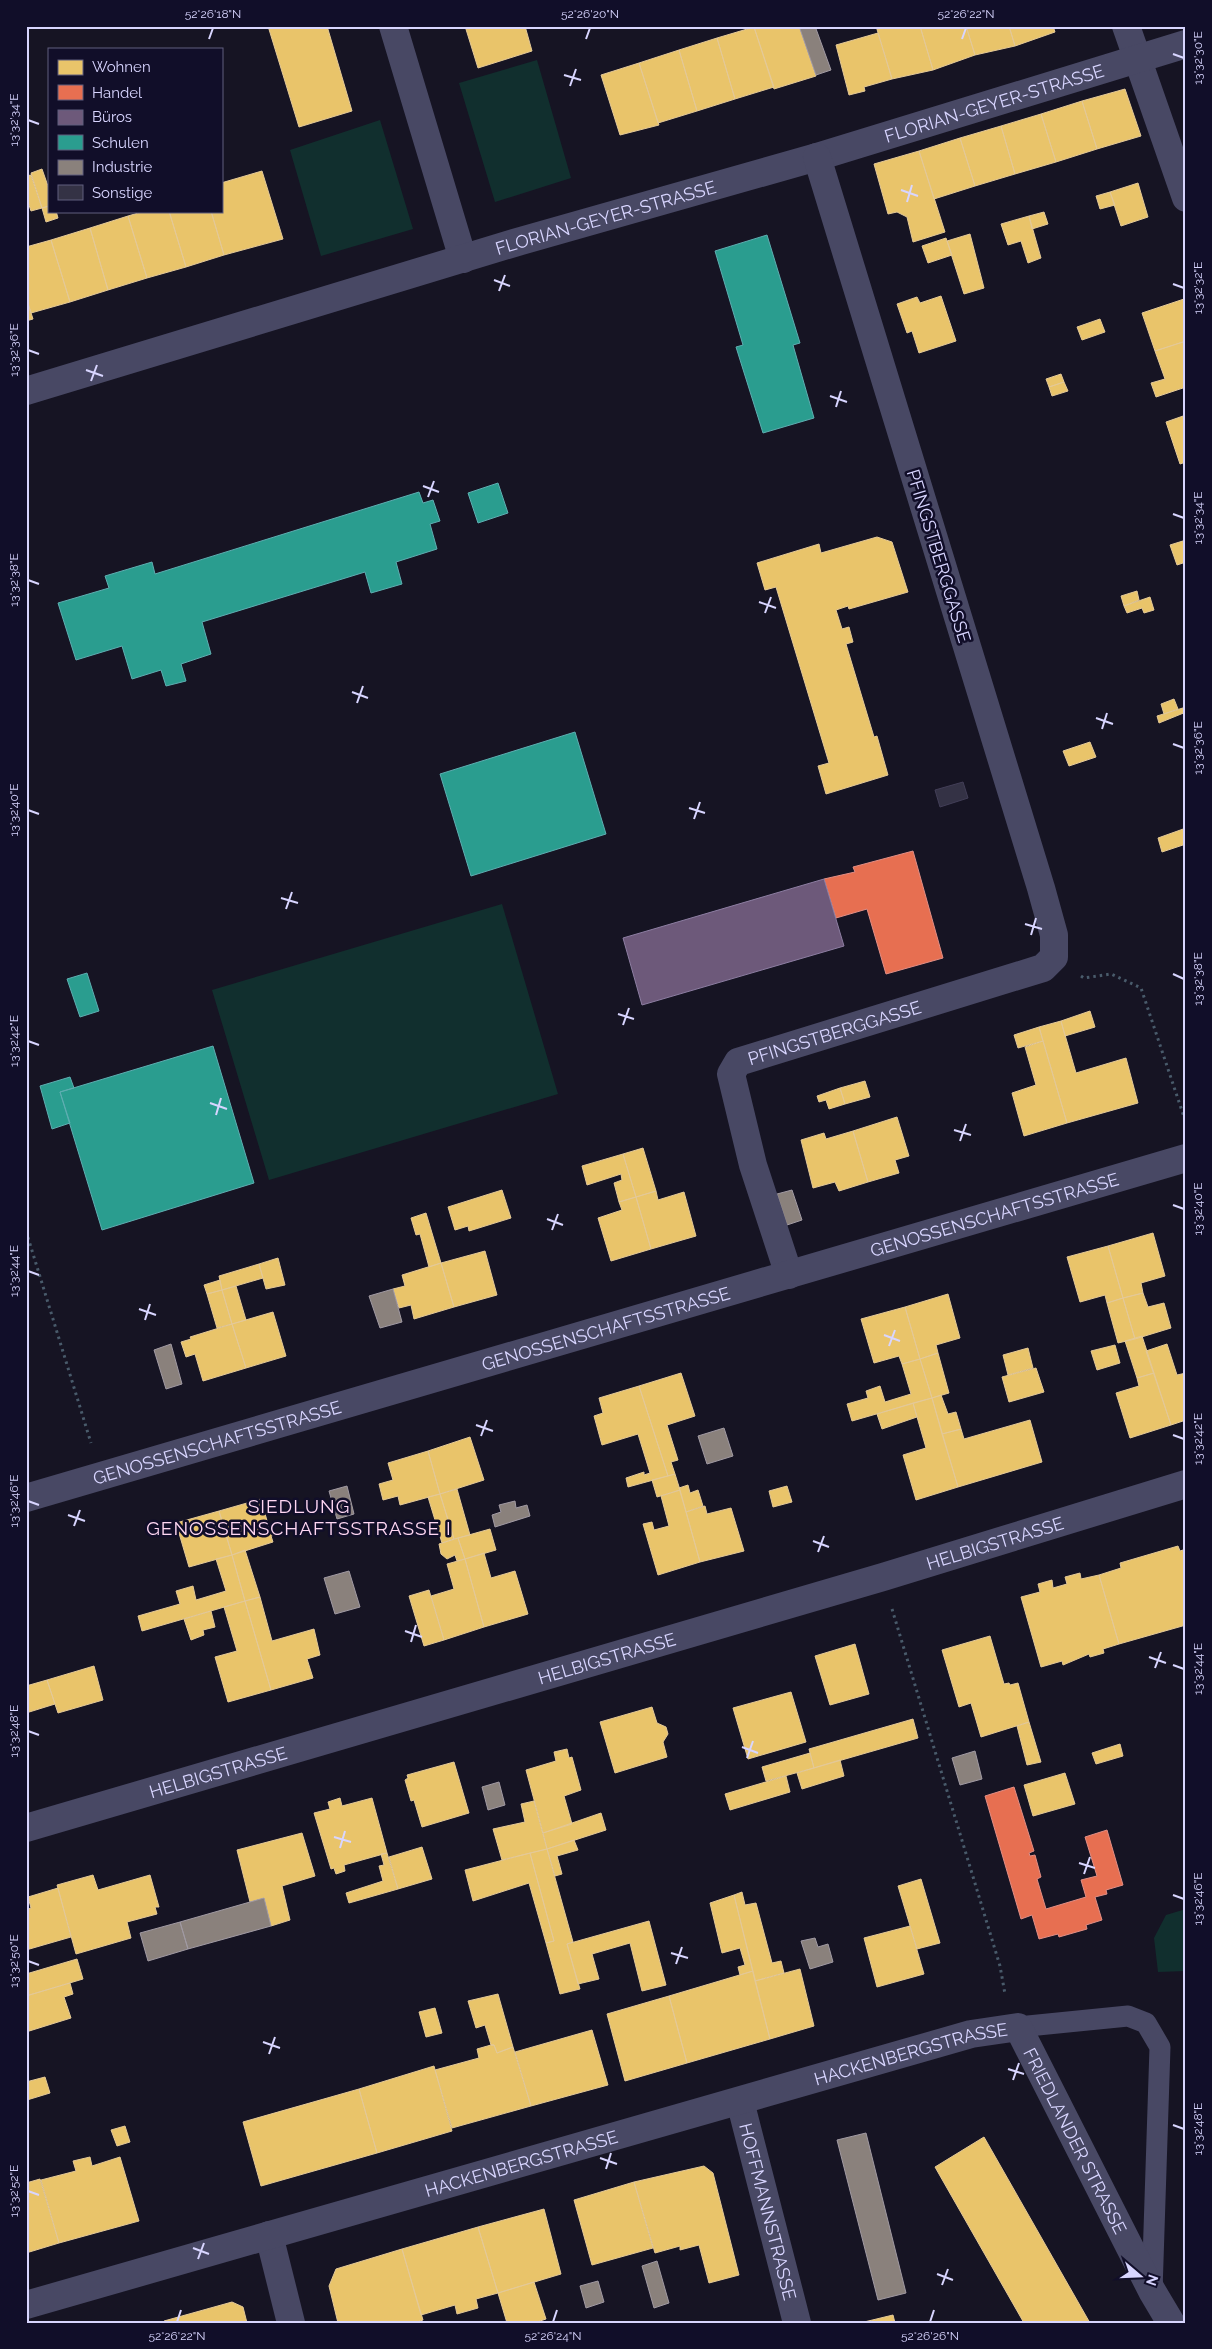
<svg xmlns="http://www.w3.org/2000/svg" width="1212" height="2349" font-family="Raleway,sans-serif">
<rect width="100%" height="100%" fill="#161423"/>
<path fill="#112f2e" d="M537,60l34,118 -76,24 -36,-119z
M380,120l33,109 -92,27 -31,-106z
M502,904l56,190 -289,86 -57,-190z
M1186,1909v62l-28,1 -4,-34 12,-23z"/>
<path fill="#e9c46a" stroke="#e4c997" d="M268,26h59l25,85 -53,16z
M465,26h60l7,25 -54,17z
M799,26l17,50 -42,13 -20,-62z
M876,26h44l13,44 -41,9z
M920,26h46l9,29 -42,15z
M966,26h43l6,20 -40,9z
M1009,26h44l2,6 -40,14z
M754,27l20,60 -39,12 -18,-61z
M878,33l14,46 -28,8 1,4 -16,4 -13,-50z
M717,38l18,61 -38,12 -18,-61z
M679,50l18,61 -39,12 -19,-60z
M639,63l20,62 -39,10 -19,-60z
M1125,89l16,47 -44,13 -15,-48z
M1082,101l15,48 -41,13 -15,-48z
M1041,114l15,48 -41,12 -14,-48z
M1001,126l14,48 -40,12 -15,-48z
M960,138l15,48 -41,13 -15,-48z
M919,151l26,81 -32,10 -6,-25 -10,-5 -9,2 -14,-50z
M42,169l7,20v17l-7,2 -11,-35z
M262,171l21,68 -59,16 -13,-44h10v-28z
M31,175l11,33 -11,3 -5,-15v-20z
M1138,183l10,34 -27,9 -11,-34z
M1110,192l5,13 -15,4 -4,-13z
M49,206v5h7l2,7 -12,4 -4,-14z
M145,211h24l17,56 -39,11 -19,-62z
M169,211h42l13,44 -38,12z
M1044,212l4,12 -16,5 -3,-13z
M128,216l19,62 -39,12 -18,-62z
M1029,216l12,42 -13,5 -7,-22 -13,4 -7,-21z
M90,228l18,62 -38,12 -19,-62z
M970,234l14,54 -20,6 -17,-53z
M946,238l6,17 -24,8 -6,-17z
M51,240l19,62 -39,11 -5,-16v-50z
M941,296l15,45 -37,12 -7,-22 -5,2 -10,-29 20,-7 3,6z
M26,297l7,22 -7,2z
M1184,299l2,42 -31,10 -13,-38z
M1100,319l5,13 -23,8 -5,-13z
M1186,341v46l-30,10 -5,-14 14,-4 -10,-28z
M1061,374l3,8 -15,5 -3,-8z
M1064,382l4,9 -16,5 -3,-9z
M1186,415v47l-6,2 -14,-42z
M877,537l15,5 16,50 -59,17 -1,-3 -12,4 6,19 7,-2 4,15 -7,2 28,93 3,-1 11,39 -62,19 -8,-28 11,-3 -53,-176 -11,3 -8,-27 62,-19 2,9z
M1186,540v22l-9,3 -7,-20z
M1137,591l2,9 -15,6 -3,-10z
M1150,597l4,13 -10,3 -2,-5 -15,5 -3,-7z
M1174,699l4,10 -14,5 -3,-10z
M1186,707v5l-27,11 -2,-7z
M1090,742l6,15 -27,9 -6,-15z
M1186,828v16l-24,8 -4,-14z
M1090,1011l5,16 -30,9 -4,-15z
M1061,1021l15,52 50,-15 12,45 -71,20 -28,-96z
M1039,1027l4,14 -25,7 -4,-13z
M1043,1041l24,82 -43,13 -12,-43 24,-8 -11,-38z
M865,1081l5,16 -25,7 -5,-16z
M840,1088l5,16 -16,5 -3,-9 -7,2 -2,-6z
M897,1117l12,39 -14,4 4,13 -31,9 -15,-51z
M853,1131l15,51 -29,9 -4,-9 -22,6 -12,-48 23,-7 2,6z
M643,1148l13,43 -20,6 -13,-43z
M623,1154l13,43 -17,5 -5,-19 8,-3 -1,-6 -34,11 -5,-19z
M502,1190l9,28 -42,13 -1,-5 -13,4 -7,-23z
M656,1191l2,9 26,-8 12,44 -45,13 -15,-52z
M636,1197l15,52 -40,12 -13,-43 24,-8 -3,-8z
M426,1213l15,50 -12,4 -9,-33 -4,1 -5,-17z
M1153,1233l12,43 -24,7 2,10 -20,5 -15,-52z
M1108,1246l15,52 -16,5 -2,-8 -25,7 -13,-45z
M485,1251l12,44 -43,12 -13,-44z
M278,1258l7,27 -19,4 -7,-25z
M441,1263l13,44 -40,12 -3,-14 -12,3 -6,-19 12,-3 -3,-11z
M259,1264l4,14 -41,12 -3,-14z
M220,1280l2,10 -15,4 -3,-9z
M236,1286l10,34 -14,4 -10,-34z
M222,1290l10,34 -15,4 -10,-34z
M1143,1293l5,14 16,-4 7,25 -36,11 -12,-41z
M948,1294l12,44 -24,7 2,8 -18,6 -15,-52z
M1123,1298l12,41 -17,4 -11,-40z
M905,1307l15,52 -18,5 -3,-8 -25,7 -13,-44z
M273,1312l13,44 -40,12 -14,-44z
M232,1324l14,44 -43,13 -8,-27 -9,3 -5,-15 10,-3 -1,-2z
M1142,1336l12,37 -17,5 -12,-37z
M1167,1344l10,31 9,-2v47l-15,5 -25,-74z
M1115,1345l5,18 -23,7 -6,-19z
M1028,1348l5,20 -25,7 -5,-20z
M938,1353l11,40 -17,5 -12,-39z
M920,1359l12,39 -80,23 -5,-17 21,-6 -2,-7 14,-5 5,16 26,-8 -9,-30z
M1036,1368l8,24 -35,10 -7,-25z
M681,1373l14,43 -28,9 11,35 -7,2 4,12 -7,2 -29,-90z
M1154,1373l17,52 -41,13 -14,-45 23,-7 -2,-8z
M639,1386l29,90 -40,11 -2,-9 18,-6v3l6,-2 -12,-39 -36,11 -8,-29 9,-3 -4,-15z
M941,1395l7,19 8,-2 5,17 -19,5 -10,-36z
M932,1398l26,89 -42,13 -13,-45 23,-7 -13,-45z
M913,1403l4,14 -35,12 -5,-15z
M1030,1420l12,42 -84,25 -16,-53 19,-5 3,10z
M470,1437l14,43 -44,14 -12,-43z
M428,1451l12,43 -40,11 -2,-9 -15,4 -4,-16 14,-4 -5,-17z
M675,1474l5,16 -23,7 -5,-17z
M688,1485l2,8 8,-3 5,16 -17,6 -7,-24z
M787,1486l5,16 -19,5 -4,-16z
M457,1489l13,46 -16,4 -14,-45z
M680,1490l20,72 -42,13 -15,-51 9,-2 2,8 15,-4 -8,-30z
M440,1494l14,45 -12,4 -14,-46z
M261,1499l8,29 4,-1 2,8 -4,1 2,6 -41,13 -13,-44z
M705,1506l2,8 24,-6 13,43 -44,11 -14,-50z
M219,1511l13,44 -43,12 -13,-44z
M490,1529l6,21 -31,9 -7,-21z
M458,1538l7,21 -8,2 -2,-6 -8,4 -6,-5 -2,-10z
M1178,1546l2,5 6,-2v76l-67,19 -20,-69 22,-7 -1,-5z
M245,1550l15,47 -15,4 -13,-46z
M484,1553l7,25 24,-7 13,43 -44,13 -19,-68z
M232,1555l13,46 -103,30 -4,-15 42,-12 -4,-13 17,-5 3,14 30,-9 -10,-32z
M465,1559l19,68 -40,13 -13,-44 23,-7 -7,-25z
M1080,1573l1,6 18,-4 20,69 -16,5 1,4 -14,4 -1,-3 -26,11 -1,-4 -21,6 -20,-70 19,-5 -2,-8 14,-4 1,8 14,-4 -2,-7z
M429,1590l15,50 -20,6 -15,-50z
M260,1597l12,44 42,-12 6,26 -13,4 6,19 -42,12 -26,-89z
M245,1601l26,89 -43,12 -13,-45 22,-6 -13,-44z
M211,1611l4,16 -12,3 1,5 -13,5 -7,-21z
M990,1636l14,48 5,-1 1,2 8,-2 11,39 -48,15 -10,-34 -12,4 -17,-57z
M855,1644l14,50 -39,11 -15,-49z
M94,1666l9,34 -45,13 -11,-33z
M47,1680l8,24 -29,9v-27z
M791,1692l15,50 -58,17 -15,-51z
M652,1707l5,16 9,4 2,7 -5,8 4,15 -52,16 -15,-51z
M913,1719l5,19 -104,30 -5,-19z
M1029,1722l12,40 -14,3 -10,-39z
M1120,1744l3,12 -27,8 -4,-11z
M567,1749l2,9 3,-1 9,33 -17,6 8,28 -29,9 -17,-63 30,-9 -2,-9z
M810,1753l4,15 -48,13 -4,-14z
M840,1760l4,16 -42,13 -5,-16z
M454,1762l15,51 -47,14 -8,-27 -3,1 -6,-21 3,-2 -1,-3z
M1065,1773l10,31 -42,12 -9,-31z
M786,1776l4,16 -60,18 -5,-16z
M340,1798l2,8 30,-8 15,55 -43,12 1,6 -9,3 -2,-6 -3,1 -17,-56 16,-4 -2,-7z
M534,1801l13,48 -45,11 -9,-31 32,-7 -4,-18z
M601,1813l5,17 -59,19 -4,-16z
M302,1833l13,43 -33,10 8,34 -19,6 -7,-28 -14,4 -13,-52z
M574,1840l4,10 -21,6 5,18 -7,2 -8,-27z
M422,1847l10,32 -34,10 -9,-32z
M547,1849l26,93 -6,2 13,45 -20,5 -14,-51 8,-2 -24,-88z
M387,1853l11,36 -49,14 -3,-10 37,-12 -4,-15 5,-1 -3,-11z
M530,1853l24,88 -8,2 -17,-60 -56,18 -8,-31z
M93,1875l5,15 52,-15 9,32h-4l2,7 -30,8 4,16 -55,16 -19,-69z
M921,1879l19,64 -23,6 -19,-63z
M58,1888l13,49 -45,13v-40l5,-2 -3,-11z
M742,1892l3,13 11,-2 16,60 9,-2 3,12 -29,8 -21,-86z
M734,1895l19,76 -13,4 -2,-8 7,-2 -5,-17 -18,5 -12,-50z
M649,1921l17,64 -24,6 -12,-48 -38,11 7,25 -21,5 -11,-40z
M910,1926l14,48 -47,13 -13,-49z
M77,1959l6,20 -57,17v-22z
M800,1969l14,57 -44,13 -15,-58z
M753,1971l17,68 -83,24 -18,-67z
M70,1983l3,11 -9,3 7,21 -45,14v-36z
M498,1994l15,53 -16,6 -3,-8h-3l-6,-20 -9,3 -8,-27z
M669,1996l18,67 -62,18 -18,-67z
M435,2008l7,25 -16,4 -7,-25z
M592,2030l16,55 -77,21 -16,-54z
M491,2045h3l3,8 16,-6 18,59 -79,22 -17,-58 44,-12 -2,-9z
M434,2066l18,65 -75,22 -18,-64z
M45,2077l5,16 -23,7 -1,-18z
M359,2089l18,64 -116,33 -18,-64z
M125,2126l5,16 -13,4 -6,-16z
M984,2137l106,186h-66l-89,-156z
M90,2157l2,9 28,-9 19,64 -80,22 -18,-63 35,-9 -3,-10z
M704,2166l9,7 26,102 -30,8 -10,-38 -19,5v-4l-25,7 -21,-71z
M40,2179l19,64 -33,10v-70z
M634,2182l19,66 -61,17 -18,-65z
M544,2209l17,65 -63,19 -20,-66z
M478,2227l20,66 -22,6 2,9 -21,6 -2,-9 -34,10 -19,-66z
M402,2249l21,71 -9,3h-76l-9,-37 7,-17z
M534,2282l12,37 -12,4h-27l-9,-30z
M232,2302l11,5 4,16h-82l-1,-2z
M893,2315l2,8h-35z"/>
<path fill="#e76f51" stroke="#e28e85" d="M913,851l30,107 -57,16 -19,-65 -31,9 -12,-39 31,-7 -2,-5z
M1014,1787l20,64 -5,2 1,3 5,-1 6,22 -4,2 9,30 40,-12 -5,-17 16,-4 -12,-39 22,-7 16,55 -17,5 1,4 -12,3 7,23 -16,5 1,4 -28,8 -1,-3 -19,5 -7,-24 -11,4 -36,-123z"/>
<path fill="#6d597a" stroke="#8d7ea2" d="M824,879l20,67 -202,59 -19,-67z"/>
<path fill="#2a9d8f" stroke="#5eaeb1" d="M767,235l33,108 -7,2 21,73 -51,15 -27,-86 7,-2 -28,-94z
M498,483l10,30 -30,10 -10,-30z
M419,492l4,11 10,-3 7,21 -10,3 7,25 -41,13 6,22 -31,9 -6,-21 -163,50 9,32 -30,10 5,17 -20,5 -5,-16 -29,9 -10,-33 -46,14 -18,-57 51,-15 -4,-12 47,-14 3,12z
M575,732l31,102 -135,42 -31,-102z
M87,973l12,38 -19,6 -13,-38z
M213,1046l41,137 -152,47 -42,-138z
M70,1077l4,11 -14,4 10,31 -18,6 -12,-43z"/>
<path fill="#8a817c" stroke="#a19aa3" d="M799,26h16l16,44 -15,5z
M792,1190l10,30 -15,5 -10,-31z
M393,1289l9,33 -22,6 -11,-32z
M171,1344l11,40 -16,5 -12,-39z
M724,1428l9,28 -26,8 -9,-28z
M347,1486l7,28 -17,5 -8,-28z
M515,1501l1,7 11,-3 3,11 -35,11 -3,-12 9,-3 -2,-7z
M349,1571l11,36 -25,7 -11,-36z
M975,1751l7,28 -22,6 -8,-27z
M499,1782l6,23 -17,5 -6,-23z
M264,1898l7,28 -83,23 -8,-27z
M180,1922l8,27 -40,12 -8,-28z
M815,1938l3,9 10,-3 5,18 -23,7 -9,-28z
M866,2133l40,160 -28,7 -41,-160z
M657,2261l12,42 -15,5 -12,-42z
M598,2281l6,21 -18,6 -6,-22z"/>
<path fill="#343245" stroke="#423e57" d="M963,782l5,16 -28,9 -5,-17z"/>
<g fill="none" stroke-linecap="round" stroke-linejoin="round">
<path stroke="#495b6b" stroke-width="3" stroke-dasharray="2.5 4" stroke-linecap="butt" d="M1081,976l3,2 27,-4 30,14 45,135
M26,1231l65,212
M892,1609l108,357 5,28"/>
<path stroke="#484864" stroke-width="21" d="M1018,2027l110,-11 18,7 14,24 -8,244"/>
<g stroke="#484864" stroke-width="28">
<path d="M393,26l70,233"/>
<path d="M1126,26l60,172"/>
<path id="s1" d="M26,391l488,-148 303,-86 369,-113"/>
<path id="s2" d="M789,1275l-36,-110 -22,-91 7,-12 305,-94 11,-11v-22l-13,-47 -224,-731"/>
<path id="s3" d="M26,1498l1160,-340"/>
<path id="s4" d="M26,1828l857,-251 303,-93"/>
<path id="s5" d="M740,2101l57,222"/>
<path d="M269,2235l22,88"/>
<path id="s6" d="M26,2305l945,-271 47,-7 134,264 19,32"/>
</g>
</g>
<path fill="none" stroke="#d8d5ff" stroke-width="2" d="M209,39l4,-11M586,39l4,-11M962,39l4,-11M1173,54l11,4M564,75l17,5M570,86l6,-17M28,120l11,4M901,190l17,6M907,202l5,-17M494,280l16,6M1173,284l11,4M499,291l6,-16M28,350l11,4M86,370l17,6M91,381l6,-16M830,396l17,6M836,407l5,-16M423,486l16,6M428,497l6,-16M1173,514l11,4M28,580l11,4M759,602l17,6M765,613l6,-16M352,692l16,6M357,703l6,-17M1096,718l17,6M1102,729l5,-16M1173,744l11,4M689,808l16,5M28,810l11,4M694,819l6,-17M281,898l17,5M286,909l6,-17M1025,924l17,5M1031,935l5,-17M1173,974l11,5M618,1014l16,5M623,1025l6,-17M28,1041l11,4M210,1103l17,6M216,1115l5,-17M954,1130l17,5M960,1141l6,-17M1173,1205l11,4M547,1219l16,6M552,1230l6,-16M28,1271l11,4M139,1309l17,6M145,1320l5,-16M884,1335l16,6M889,1346l6,-16M476,1425l17,6M1173,1435l11,4M481,1436l6,-16M28,1501l11,4M68,1515l17,6M74,1526l6,-16M813,1541l16,6M818,1552l6,-16M405,1631l17,6M411,1642l5,-17M1149,1657l17,6M1173,1665l11,4M1155,1668l6,-16M28,1731l11,4M742,1747l16,6M747,1758l6,-17M334,1837l17,5M340,1848l5,-17M1079,1863l16,5M1084,1874l6,-17M1173,1895l11,4M671,1953l17,5M28,1961l11,4M676,1964l6,-17M263,2042l17,6M269,2054l6,-17M1008,2069l16,5M1013,2080l6,-17M1173,2125l11,4M600,2158l17,6M606,2169l5,-16M28,2191l11,4M193,2248l16,6M198,2259l6,-16M937,2274l16,6M942,2285l6,-16M177,2322l4,-12M553,2322l4,-12M930,2322l4,-12"/>
<g text-anchor="middle" dominant-baseline="central" stroke-width="5" stroke-linejoin="round" paint-order="stroke">
<g font-size="18" fill="#d8d5ff" stroke="#110e29">
<text stroke="none"><textPath href="#s1" startOffset="1010">FLORIAN-GEYER-STRASSE</textPath></text>
<text stroke="none"><textPath href="#s1" startOffset="605">FLORIAN-GEYER-STRASSE</textPath></text>
<text transform="translate(939 556) rotate(73)">PFINGSTBERGGASSE</text>
<text stroke="none"><textPath href="#s2" startOffset="324">PFINGSTBERGGASSE</textPath></text>
<text stroke="none"><textPath href="#s3" startOffset="1009">GENOSSENSCHAFTSSTRASSE</textPath></text>
<text stroke="none"><textPath href="#s3" startOffset="604">GENOSSENSCHAFTSSTRASSE</textPath></text>
<text stroke="none"><textPath href="#s3" startOffset="199">GENOSSENSCHAFTSSTRASSE</textPath></text>
<text stroke="none"><textPath href="#s4" startOffset="1010">HELBIGSTRASSE</textPath></text>
<text stroke="none"><textPath href="#s4" startOffset="605">HELBIGSTRASSE</textPath></text>
<text stroke="none"><textPath href="#s4" startOffset="200">HELBIGSTRASSE</textPath></text>
<text stroke="none"><textPath href="#s6" startOffset="920">HACKENBERGSTRASSE</textPath></text>
<text stroke="none"><textPath href="#s6" startOffset="1158">FRIEDLANDER STRASSE</textPath></text>
<text stroke="none"><textPath href="#s6" startOffset="515">HACKENBERGSTRASSE</textPath></text>
<text stroke="none"><textPath href="#s5" startOffset="114">HOFFMANNSTRASSE</textPath></text>
</g>
<g font-size="19" letter-spacing="1" fill="#ffd7f3" stroke="#110e29">
<text x="299" y="1506">SIEDLUNG<tspan x="299" dy="22">GENOSSENSCHAFTSSTRASSE I</tspan></text>
</g>
</g>
<rect width="1212" height="2349" fill="none" stroke="#110e29" stroke-width="55"/>
<rect x="48" y="48" width="175" height="165" fill="#110e29" stroke="#615e7f"/>
<rect x="58" y="60" width="25" height="15" fill="#e9c46a" stroke="#615e7f"/>
<text x="92" y="72" font-size="15" fill="#d8d5ff">Wohnen</text>
<rect x="58" y="85" width="25" height="15" fill="#e76f51" stroke="#615e7f"/>
<text x="92" y="98" font-size="15" fill="#d8d5ff">Handel</text>
<rect x="58" y="110" width="25" height="15" fill="#6d597a" stroke="#615e7f"/>
<text x="92" y="122" font-size="15" fill="#d8d5ff">Büros</text>
<rect x="58" y="135" width="25" height="15" fill="#2a9d8f" stroke="#615e7f"/>
<text x="92" y="148" font-size="15" fill="#d8d5ff">Schulen</text>
<rect x="58" y="160" width="25" height="15" fill="#8a817c" stroke="#615e7f"/>
<text x="92" y="172" font-size="15" fill="#d8d5ff">Industrie</text>
<rect x="58" y="185" width="25" height="15" fill="#343245" stroke="#615e7f"/>
<text x="92" y="198" font-size="15" fill="#d8d5ff">Sonstige</text>
<g transform="translate(1140 2276) rotate(109)" stroke="#110e29" stroke-width="4" paint-order="stroke">
<path d="M0-4L9 19L0 12L-9 19Z" fill="#d8d5ff"/>
<text y="-8" font-size="14" font-weight="bold" text-anchor="middle" fill="#d8d5ff">N</text>
</g>
<rect x="28" y="28" width="1156" height="2294" fill="none" stroke="#d8d5ff" stroke-width="2"/>
<g font-size="12" text-anchor="middle" fill="#d8d5ff">
<text x="213" y="18">52°26'18"N</text>
<text x="590" y="18">52°26'20"N</text>
<text x="966" y="18">52°26'22"N</text>
<text transform="translate(1198 58) rotate(-90)" y="4">13°32'30"E</text>
<text transform="translate(14 120) rotate(-90)" y="4">13°32'34"E</text>
<text transform="translate(1198 288) rotate(-90)" y="4">13°32'32"E</text>
<text transform="translate(14 350) rotate(-90)" y="4">13°32'36"E</text>
<text transform="translate(1198 518) rotate(-90)" y="4">13°32'34"E</text>
<text transform="translate(14 580) rotate(-90)" y="4">13°32'38"E</text>
<text transform="translate(1198 748) rotate(-90)" y="4">13°32'36"E</text>
<text transform="translate(14 810) rotate(-90)" y="4">13°32'40"E</text>
<text transform="translate(1198 979) rotate(-90)" y="4">13°32'38"E</text>
<text transform="translate(14 1041) rotate(-90)" y="4">13°32'42"E</text>
<text transform="translate(1198 1209) rotate(-90)" y="4">13°32'40"E</text>
<text transform="translate(14 1271) rotate(-90)" y="4">13°32'44"E</text>
<text transform="translate(1198 1439) rotate(-90)" y="4">13°32'42"E</text>
<text transform="translate(14 1501) rotate(-90)" y="4">13°32'46"E</text>
<text transform="translate(1198 1669) rotate(-90)" y="4">13°32'44"E</text>
<text transform="translate(14 1731) rotate(-90)" y="4">13°32'48"E</text>
<text transform="translate(1198 1899) rotate(-90)" y="4">13°32'46"E</text>
<text transform="translate(14 1961) rotate(-90)" y="4">13°32'50"E</text>
<text transform="translate(1198 2129) rotate(-90)" y="4">13°32'48"E</text>
<text transform="translate(14 2191) rotate(-90)" y="4">13°32'52"E</text>
<text x="177" y="2340">52°26'22"N</text>
<text x="553" y="2340">52°26'24"N</text>
<text x="930" y="2340">52°26'26"N</text>
</g>
</svg>
